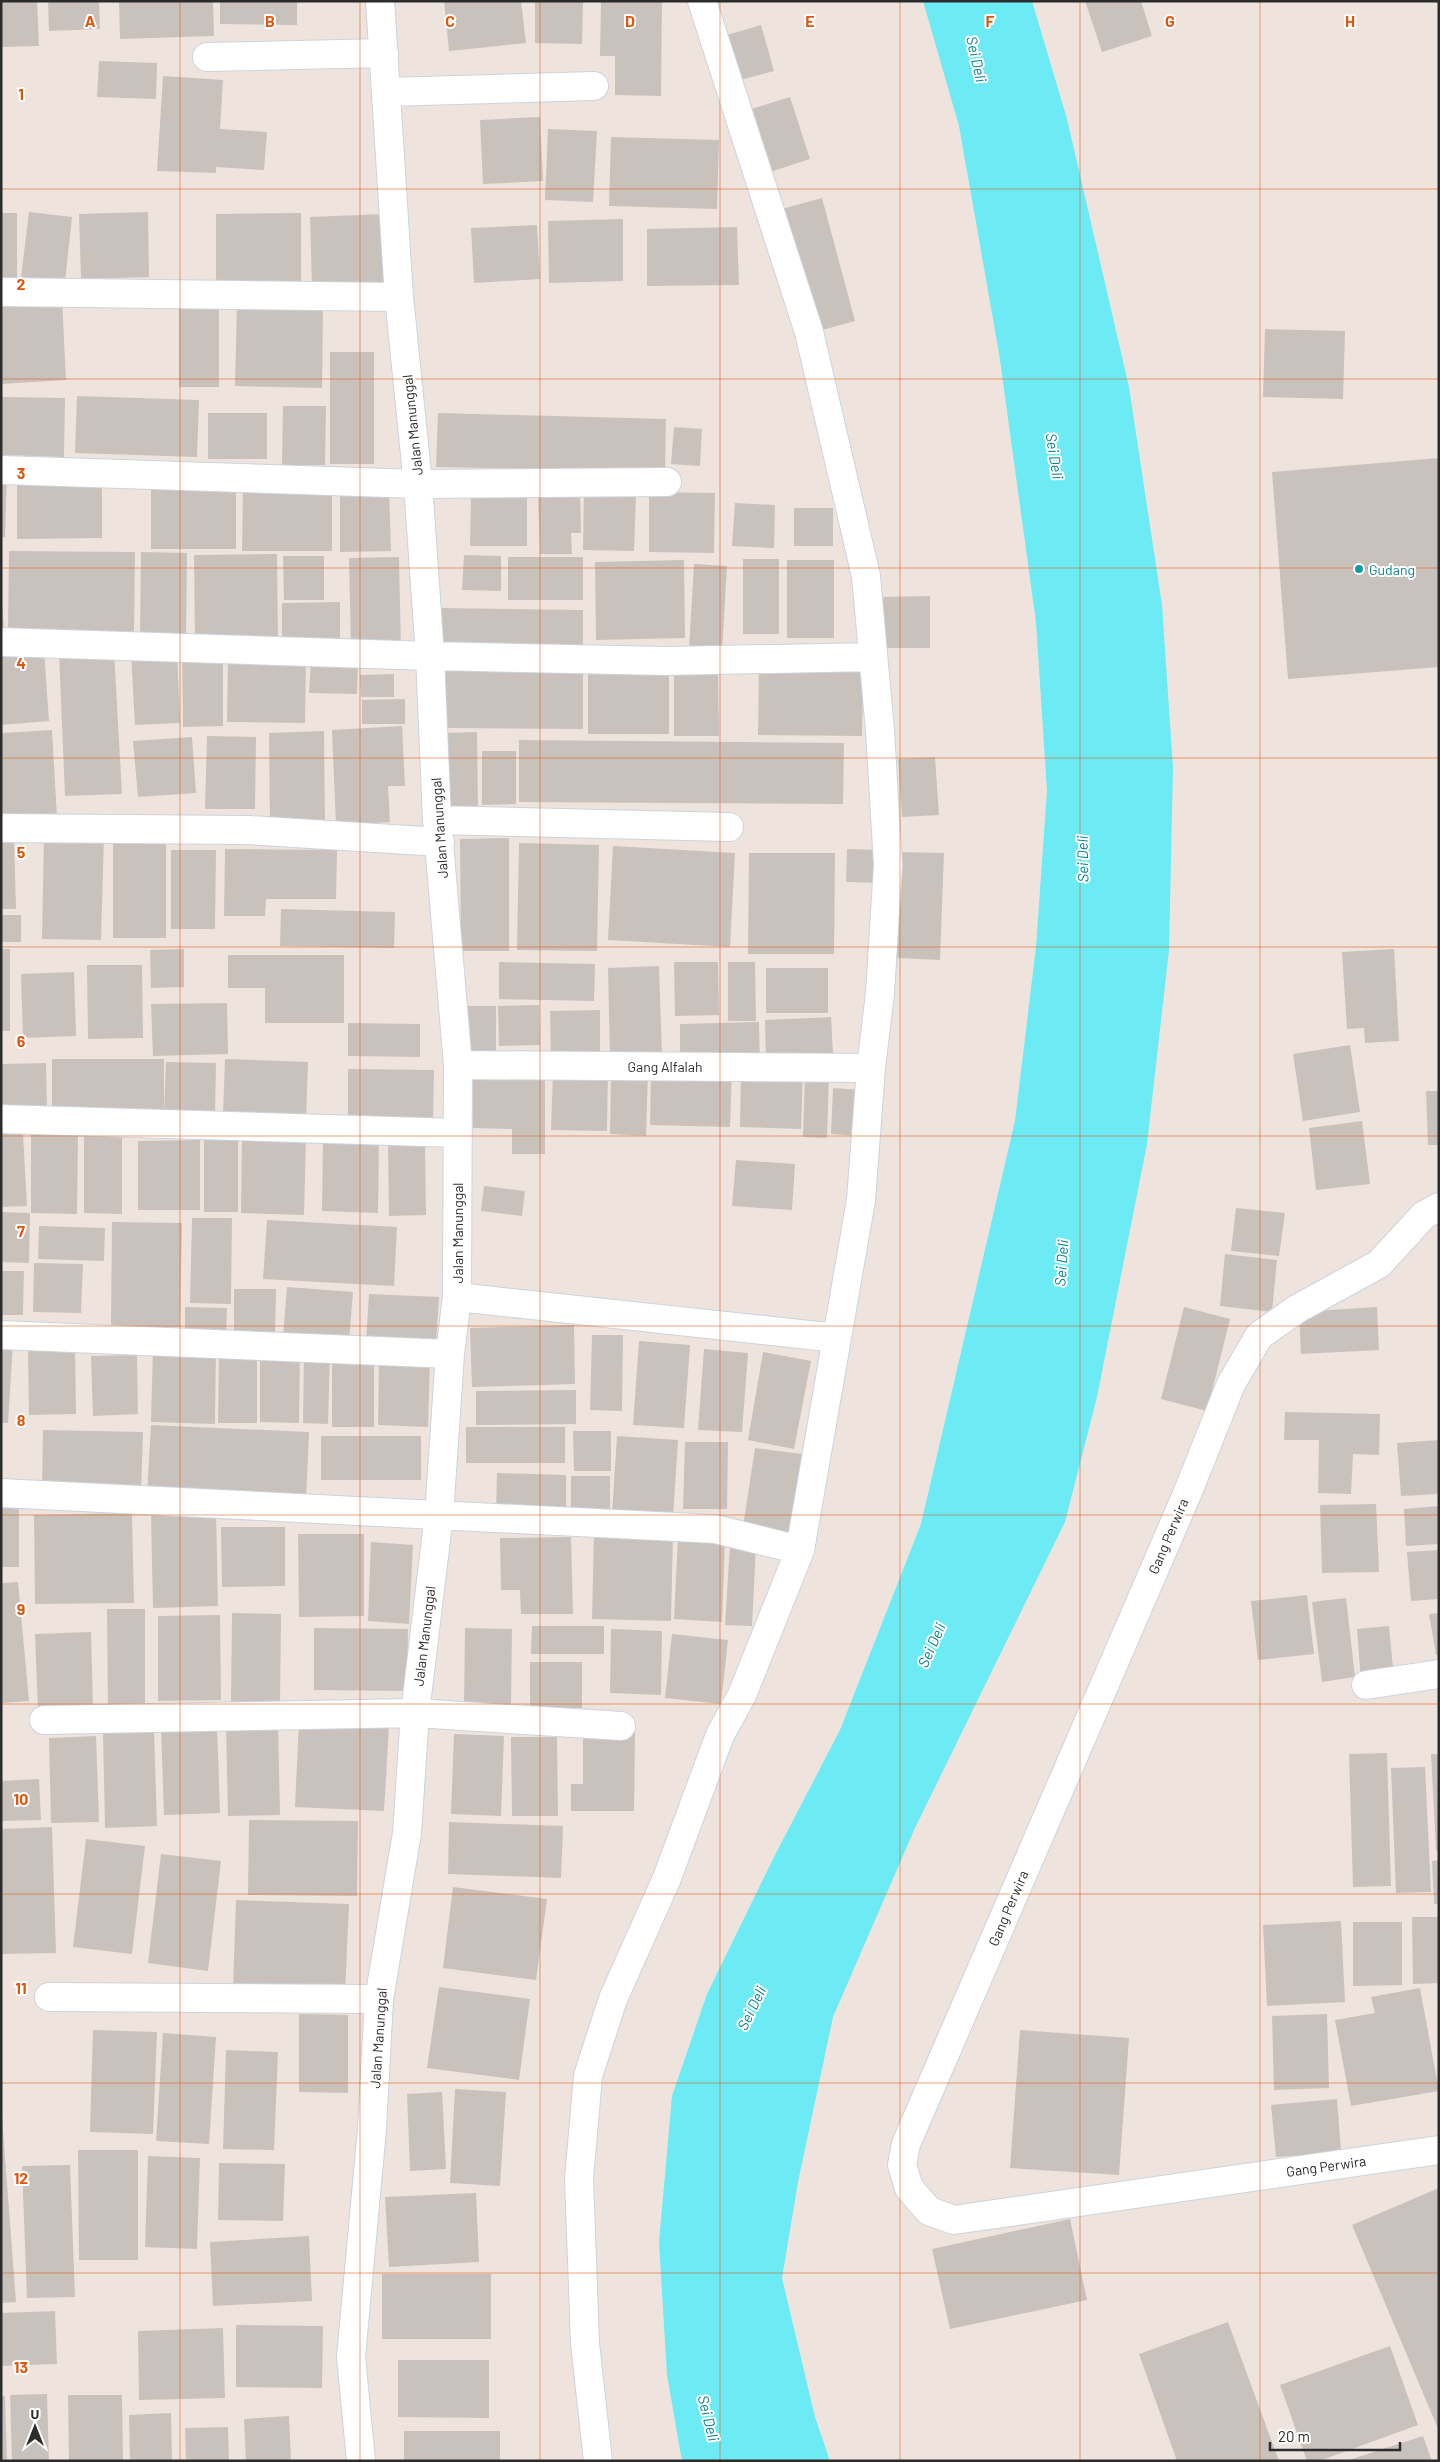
<svg xmlns="http://www.w3.org/2000/svg" width="1440" height="2462" font-family="Barlow,sans-serif">
<rect width="100%" height="100%" fill="#eee4dd"/>
<path fill="#6cebf4" d="M923,1h109l35,118 62,268 33,218 11,163 -4,182 -22,194 -50,253 -32,125 -150,306 -82,189 -35,165 -16,96 33,139 15,44h-148l-15,-86 -8,-133 13,-146 35,-102 67,-137 66,-127 81,-206 94,-403 21,-174 11,-156 -11,-169 -37,-269 -40,-227z"/>
<path fill="#c9c2bc" d="M1,1h36l2,45 -38,1z
M48,1h51l1,28 -51,2z
M119,1h94l1,35 -94,3z
M220,1h77v24l-77,-1z
M444,1h77l5,42 -77,8z
M535,1h48l-1,43 -47,-1z
M601,1h61l-1,95 -46,-1v-39h-15z
M1085,1h56l11,35 -50,16z
M761,25l13,46 -34,9 -13,-45z
M99,61l58,2 -1,36 -59,-2z
M163,76l60,4 -3,49 47,3 -3,38 -48,-3v6l-59,-2z
M790,97l20,62 -43,14 -19,-63z
M540,117l3,64 -60,3 -3,-64z
M548,129l49,2 -4,71 -48,-2z
M611,137l108,3 -2,69 -108,-3z
M822,198l33,123 -40,11 -33,-123z
M29,212l43,5 -7,65 -44,-5z
M148,212l1,65 -68,2 -2,-65z
M1,213h16v68h-16z
M301,213v68l-85,1v-68z
M384,214l2,71 -74,1 -2,-69z
M623,219v62l-74,2 -1,-62z
M537,225l3,54 -66,4 -3,-55z
M737,227l2,58 -92,1v-57z
M62,299l4,81 -65,4v-82z
M179,304h40v83h-40z
M237,304l86,2 -1,82 -87,-2z
M1265,329l80,2 -2,68 -80,-2z
M330,352h44v112h-44z
M77,396l122,4 -2,57 -122,-4z
M1,397l64,1 -1,59 -63,-2z
M283,406h43l-1,59h-43z
M208,413h59v46h-59z
M438,413l228,6 -1,53 -229,-5z
M674,427l28,2 -2,37 -29,-2z
M1439,458v209l-151,12 -16,-207z
M1,472h6l-2,65h-4z
M102,480v58l-85,1v-58z
M151,485h85v64h-85z
M243,488h89v63h-90z
M340,490h49l2,61 -51,1z
M580,492l1,41h-10l1,21h-32l-2,-61z
M649,492l66,1 -1,60 -65,-1z
M584,493l52,1 -2,57 -51,-1z
M471,496l56,1v49h-57z
M735,503l40,2 -1,43 -42,-2z
M794,508h39v38h-39z
M9,551l126,1 -1,81 -126,-1z
M141,552l46,1 -1,82 -46,-1z
M277,554l1,88 -83,1 -1,-88z
M464,555l37,1v35l-39,-1z
M283,556h41v44h-40z
M399,557l2,93 -50,1 -2,-93z
M508,557h75v43h-75z
M743,559h36v75h-36z
M684,560l1,78 -89,2 -1,-78z
M787,560h47v78h-47z
M694,564l33,2 -5,85 -33,-2z
M1,596l3,32h-3z
M930,596v52h-48l-1,-51z
M340,602v48h-58v-47z
M439,608l144,2v43l-145,-2z
M44,650l5,71 -48,4v-72z
M114,651l8,143 -57,2 -6,-143z
M177,651l3,72 -45,2 -4,-72z
M223,651v75l-40,1 -1,-75z
M228,654l78,1 -1,68 -78,-1z
M311,659l47,2 -1,33 -48,-1z
M444,664l139,2v63l-139,-1z
M759,665l104,1 -1,70 -104,-1z
M588,669h81v65h-81z
M674,669h44l1,67h-45z
M394,674v23h-33l-1,-22z
M405,699v25h-43v-24z
M402,726l3,60h-17l2,36 -54,3 -4,-95z
M52,730l5,87 -56,4v-88z
M324,731l1,92 -55,2 -1,-92z
M477,732l1,76 -30,1 -2,-76z
M207,736l49,1 -1,72h-50z
M192,737l4,56 -58,4 -5,-56z
M519,740l325,3 -1,61 -324,-2z
M482,751h34v53l-34,1z
M935,757l4,58 -37,2 -4,-58z
M14,835l2,74h-15v-73z
M44,836l60,1 -3,103 -59,-1z
M509,838v113h-48l-1,-112z
M113,840h53v98h-53z
M519,843l80,2 -2,106 -80,-1z
M613,846l122,7 -5,94 -122,-7z
M225,849l112,1 -1,49h-70l-1,17h-41z
M847,849l36,1 -1,33 -36,-1z
M171,850h45l-1,79h-44z
M899,852l45,1 -4,107 -44,-2z
M749,853h86l-1,101h-86z
M281,909l114,3 -1,36 -114,-2z
M1,915h20v27h-20z
M1,949h9v82h-9z
M184,949v38l-33,1 -1,-38z
M1394,949l5,92 -34,2 -1,-15 -17,1 -5,-77z
M228,955h116v68h-79v-35h-37z
M499,962l96,2 -1,37 -95,-2z
M674,962h44l1,53 -44,1z
M728,962h27l1,59h-28z
M87,965h55l1,73 -55,1z
M659,966l3,90 -52,1 -2,-89z
M766,968h62v45h-62z
M74,972l2,64 -53,2 -2,-64z
M227,1003l1,51 -75,2 -2,-52z
M539,1005l1,40 -41,1 -1,-40z
M466,1006h30v51h-31z
M600,1010v47l-49,1 -1,-47z
M831,1017l2,37 -67,3 -1,-37z
M759,1022l1,41 -80,1v-40z
M348,1023l72,1v33l-72,-1z
M1350,1045l10,67 -57,9 -10,-67z
M52,1059h112v54h-112z
M225,1059l83,3 -2,55 -83,-3z
M166,1062l50,1 -1,51 -51,-1z
M46,1063l1,46 -46,1v-46z
M348,1069l86,1 -1,52 -85,-1z
M651,1069l81,1 -2,57 -80,-2z
M553,1071l55,1 -1,59 -56,-1z
M611,1072l37,1 -2,63 -36,-2z
M741,1072l62,1 -2,56 -61,-2z
M805,1072l24,1 -2,65 -24,-1z
M473,1074h72v80h-33v-25l-39,-1z
M833,1088l29,2 -3,46 -28,-2z
M1426,1091h13v54h-11z
M1362,1121l8,63 -54,6 -7,-62z
M1,1134h22l4,72 -26,1z
M84,1134h38v80l-38,-1z
M31,1135h47l-1,79 -46,-1z
M204,1136h34v76h-34z
M242,1136l64,1 -2,78 -63,-2z
M323,1138l56,1 -1,74 -56,-2z
M200,1140v70h-62v-69z
M388,1143h37l1,72 -37,1z
M736,1160l59,4 -3,46 -60,-4z
M484,1186l41,5 -3,25 -41,-5z
M1236,1208l49,5 -6,43 -48,-5z
M1,1212l29,1 -1,50 -28,-1z
M192,1218h40l-1,86 -41,-1z
M267,1220l130,7 -3,59 -131,-7z
M112,1222l70,1 -2,104 -69,-1z
M39,1226l66,2 -1,33 -66,-2z
M1225,1254l52,6 -5,52 -52,-6z
M34,1263l49,1 -2,49 -48,-1z
M1,1271h23l-1,44h-22z
M287,1287l66,5 -4,49 -66,-5z
M234,1289h42l-1,47h-41z
M369,1294l70,3 -3,48 -70,-3z
M185,1307l42,1 -1,27 -41,-1z
M1184,1307l46,12 -23,92 -46,-12z
M1377,1307l2,43 -78,4 -2,-42z
M574,1325l1,59 -103,3 -2,-59z
M592,1335h31l-1,76 -32,-1z
M639,1341l51,4 -6,83 -51,-3z
M1,1343h12l-5,80h-7z
M153,1345l63,1 -1,78 -64,-2z
M75,1347l1,67 -47,1 -1,-67z
M260,1348h40l-1,75 -39,-1z
M704,1349l44,4 -6,79 -44,-2z
M219,1350l38,1v72h-39z
M763,1352l48,9 -17,88 -46,-9z
M304,1353l26,1 -2,70 -25,-1z
M137,1355l1,59 -45,2 -2,-60z
M332,1358l42,1v68h-42z
M379,1359l51,2 -2,66 -50,-2z
M576,1390v34l-100,1v-34z
M1285,1412l95,2 -1,41 -26,-1 -2,40 -33,-1 1,-53h-35z
M151,1425l158,7 -3,69 -159,-7z
M466,1427h99v36h-99z
M43,1430l100,2 -2,61 -99,-3z
M573,1431h38v40h-37z
M321,1436h100v44h-100z
M617,1436l61,4 -5,78 -61,-4z
M1439,1440v54l-38,2 -4,-53z
M685,1442h43l-1,67h-44z
M755,1448l47,6 -11,80 -48,-7z
M497,1473l69,2v39l-70,-3z
M571,1476h39v43h-39z
M1376,1504l3,68 -57,1 -2,-68z
M1,1506h18v61h-18z
M1439,1506v38l-33,2 -2,-37z
M216,1511l2,95 -65,2 -2,-94z
M132,1513l2,90 -99,1 -1,-89z
M221,1527h64v59l-63,1z
M594,1532l79,1 -2,88 -79,-2z
M298,1534h66v82l-65,1z
M571,1537l2,77h-52l-1,-24h-19l-1,-52z
M678,1537l47,2 -3,83 -48,-3z
M371,1542l42,3 -4,79 -41,-3z
M730,1544l26,1 -4,81 -27,-1z
M1439,1550v49l-28,2 -4,-49z
M18,1582l11,119 -28,2v-120z
M1307,1595l7,59 -56,6 -7,-59z
M1346,1598l9,79 -33,5 -10,-80z
M107,1609h38v104l-37,1z
M232,1613l49,1 -1,91h-49z
M1439,1613v42h-3l-7,-41z
M220,1615l1,85 -63,1v-85z
M532,1626h72v28h-73z
M1389,1626l5,53 -33,3 -4,-53z
M314,1628l94,1 -1,62 -93,-1z
M465,1628l47,1 -1,79 -47,-1z
M611,1629l51,2 -1,64 -51,-2z
M91,1632l2,76 -55,3 -3,-77z
M672,1634l56,6 -7,64 -56,-6z
M530,1662h52v46h-52z
M299,1721l90,5 -5,85 -89,-4z
M278,1724l2,91 -52,1 -2,-91z
M217,1725l3,88 -56,2 -3,-88z
M154,1731l3,95 -52,2 -2,-95z
M583,1731l52,1 -1,79h-63v-27h12z
M454,1734l50,2 -3,80 -50,-2z
M96,1736l3,86 -48,1 -2,-85z
M511,1737h46l1,79h-46z
M1387,1753l4,133 -38,1 -4,-133z
M1431,1754h8v96l-3,1z
M1425,1767l6,125 -35,1 -5,-125z
M39,1779l2,41 -40,1v-40z
M249,1820l109,1 -1,75 -109,-1z
M449,1822l114,4 -2,52 -113,-4z
M52,1827l4,126 -55,1v-125z
M86,1839l59,7 -13,108 -59,-7z
M161,1854l60,7 -13,110 -60,-8z
M1439,1860v44h-5l-2,-43z
M453,1887l94,12 -11,81 -93,-12z
M236,1900l113,4 -4,89 -112,-4z
M1412,1917h27v66l-26,1z
M1341,1921l4,81 -78,4 -4,-81z
M1353,1922h49v63l-49,1z
M439,1987l91,12 -11,81 -92,-12z
M1420,1988l19,103 -88,15 -16,-86 40,-7 -4,-16z
M299,2014l49,1v78l-49,-1z
M1327,2014l2,74 -55,2 -2,-74z
M93,2030l64,2 -4,102 -63,-2z
M1020,2030l109,8 -10,137 -109,-7z
M163,2033l53,4 -7,107 -53,-3z
M226,2050l52,2 -4,98 -51,-1z
M455,2089l51,3 -6,94 -50,-3z
M442,2092l4,77 -36,2 -3,-77z
M1337,2099l4,53 -65,5 -5,-52z
M1,2104l15,198 -15,1z
M78,2150h60v110h-59z
M148,2156l52,2 -3,91 -52,-2z
M219,2163l66,1 -2,57 -65,-1z
M70,2165l5,132 -48,1 -5,-132z
M1439,2188v243l-87,-206z
M476,2193l3,69 -90,5 -4,-70z
M1070,2219l17,81 -137,29 -18,-80z
M309,2236l3,65 -99,5 -3,-64z
M382,2274h109v65h-109z
M55,2311l2,53 -56,2v-53z
M1228,2322l51,139h-102l-38,-107z
M236,2325l87,1 -1,62 -86,-1z
M223,2328l2,70 -86,2 -1,-69z
M1390,2346l28,79 -99,36h-12l-27,-76z
M398,2360h91v58l-91,-1z
M47,2394l2,67h-37l-2,-66z
M68,2395h54l1,66h-54z
M1,2396h4l2,65h-6z
M171,2413l1,48h-42l-1,-46z
M289,2416l2,45h-45l-2,-42z
M228,2427l1,34h-43l-1,-33z
M404,2431h96v30h-96z
M1423,2436l9,25h-83v-1z"/>
<g fill="none" stroke-linecap="round" stroke-linejoin="round">
<defs>
<path id="street" d="M207,57l177,-4
M387,92l207,-6
M1,292l398,5
M1,470l417,14 249,-2
M1,642l429,14 236,5 207,-4
M437,820l292,7
M1,828l247,2 192,12
M458,1065l413,3
M1,1119l456,14
M1439,1207l-15,8 -45,49 -82,45 -38,27 -28,48 -44,110 -281,650 -4,21 7,23 20,23 25,9 485,-70
M457,1297l380,41
M1,1335l449,19
M1,1493l714,36 85,21
M1366,1685l73,-11
M44,1720l371,-7 206,13
M49,1997l330,2
M361,2461l-10,-104 21,-228 7,-130 28,-166 8,-120 24,-198 11,-161 7,-57 1,-232 -21,-245 -7,-164 -12,-172 -19,-187 -19,-296
M598,2461l-13,-118 -6,-164 9,-103 25,-77 54,-121 53,-143 22,-40 58,-145 61,-350 10,-132 9,-75 8,-128 -8,-134 -14,-155 -57,-244 -107,-331"/>
</defs>
<use href="#street" stroke="#ccd3de" stroke-width="30"/>
<use href="#street" stroke="#fff" stroke-width="28"/>
</g>
<path fill="none" stroke="#df570e" stroke-width="1" stroke-opacity="0.55" d="M180,1v2460M360,1v2460M540,1v2460M720,1v2460M900,1v2460M1080,1v2460M1260,1v2460M1,189h1438M1,379h1438M1,568h1438M1,758h1438M1,947h1438M1,1136h1438M1,1326h1438M1,1515h1438M1,1704h1438M1,1894h1438M1,2083h1438M1,2273h1438"/>
<circle fill="#0f9aa8" stroke="#fff" stroke-width="2" cx="1359" cy="569" r="5"/>
<g text-anchor="middle" dominant-baseline="central" stroke-width="4" stroke-linejoin="round" paint-order="stroke">
<g font-size="14" fill="#2c2c2c" stroke="#fff">
<text transform="translate(412 425) rotate(-96)">Jalan Manunggal</text>
<text transform="translate(439 828) rotate(-94)">Jalan Manunggal</text>
<text x="665" y="1066">Gang Alfalah</text>
<text transform="translate(457 1233) rotate(-90)">Jalan Manunggal</text>
<text transform="translate(1168 1536) rotate(-67)">Gang Perwira</text>
<text transform="translate(424 1636) rotate(-83)">Jalan Manunggal</text>
<text transform="translate(1008 1908) rotate(-67)">Gang Perwira</text>
<text transform="translate(378 2038) rotate(-86)">Jalan Manunggal</text>
<text transform="translate(1326 2166) rotate(-8)">Gang Perwira</text>
</g>
<g font-size="14" fill="#0d838f" stroke="#fff" text-anchor="start">
<text x="1369" y="569">Gudang</text>
</g>
<g font-size="15" font-style="italic" fill="#088195" stroke="#fff">
<text transform="translate(977 59) rotate(77)">Sei Deli</text>
<text transform="translate(1055 456) rotate(81)">Sei Deli</text>
<text transform="translate(1082 859) rotate(-91)">Sei Deli</text>
<text transform="translate(1061 1263) rotate(-86)">Sei Deli</text>
<text transform="translate(931 1645) rotate(-66)">Sei Deli</text>
<text transform="translate(751 2008) rotate(-64)">Sei Deli</text>
<text transform="translate(709 2418) rotate(76)">Sei Deli</text>
</g>
</g>
<g font-size="16" text-anchor="middle" font-weight="bold" fill="#df570e" stroke="#fff" stroke-width="4" stroke-linejoin="round" paint-order="stroke">
<text x="90" y="27">A</text>
<text x="270" y="27">B</text>
<text x="450" y="27">C</text>
<text x="630" y="27">D</text>
<text x="810" y="27">E</text>
<text x="990" y="27">F</text>
<text x="1170" y="27">G</text>
<text x="1350" y="27">H</text>
<text x="21" y="100">1</text>
<text x="21" y="290">2</text>
<text x="21" y="479">3</text>
<text x="21" y="669">4</text>
<text x="21" y="858">5</text>
<text x="21" y="1047">6</text>
<text x="21" y="1237">7</text>
<text x="21" y="1426">8</text>
<text x="21" y="1615">9</text>
<text x="21" y="1805">10</text>
<text x="21" y="1994">11</text>
<text x="21" y="2184">12</text>
<text x="21" y="2373">13</text>
</g>
<rect width="1440" height="2462" fill="none" stroke="#2c2c2c" stroke-width="5"/>
<g transform="translate(35 2427)" stroke="#ffffff" stroke-width="4" paint-order="stroke">
<path d="M0-4L9 19L0 12L-9 19Z" fill="#2c2c2c"/>
<text y="-8" font-size="14" font-weight="bold" text-anchor="middle" fill="#2c2c2c">U</text>
</g>
<path d="M1270 2442v8h130v-8" fill="none" stroke="#2c2c2c" stroke-width="2.5"/>
<text x="1278" y="2442" font-size="15" fill="#2c2c2c" stroke="#ffffff" stroke-width="4" paint-order="stroke">20 m</text>
</svg>
